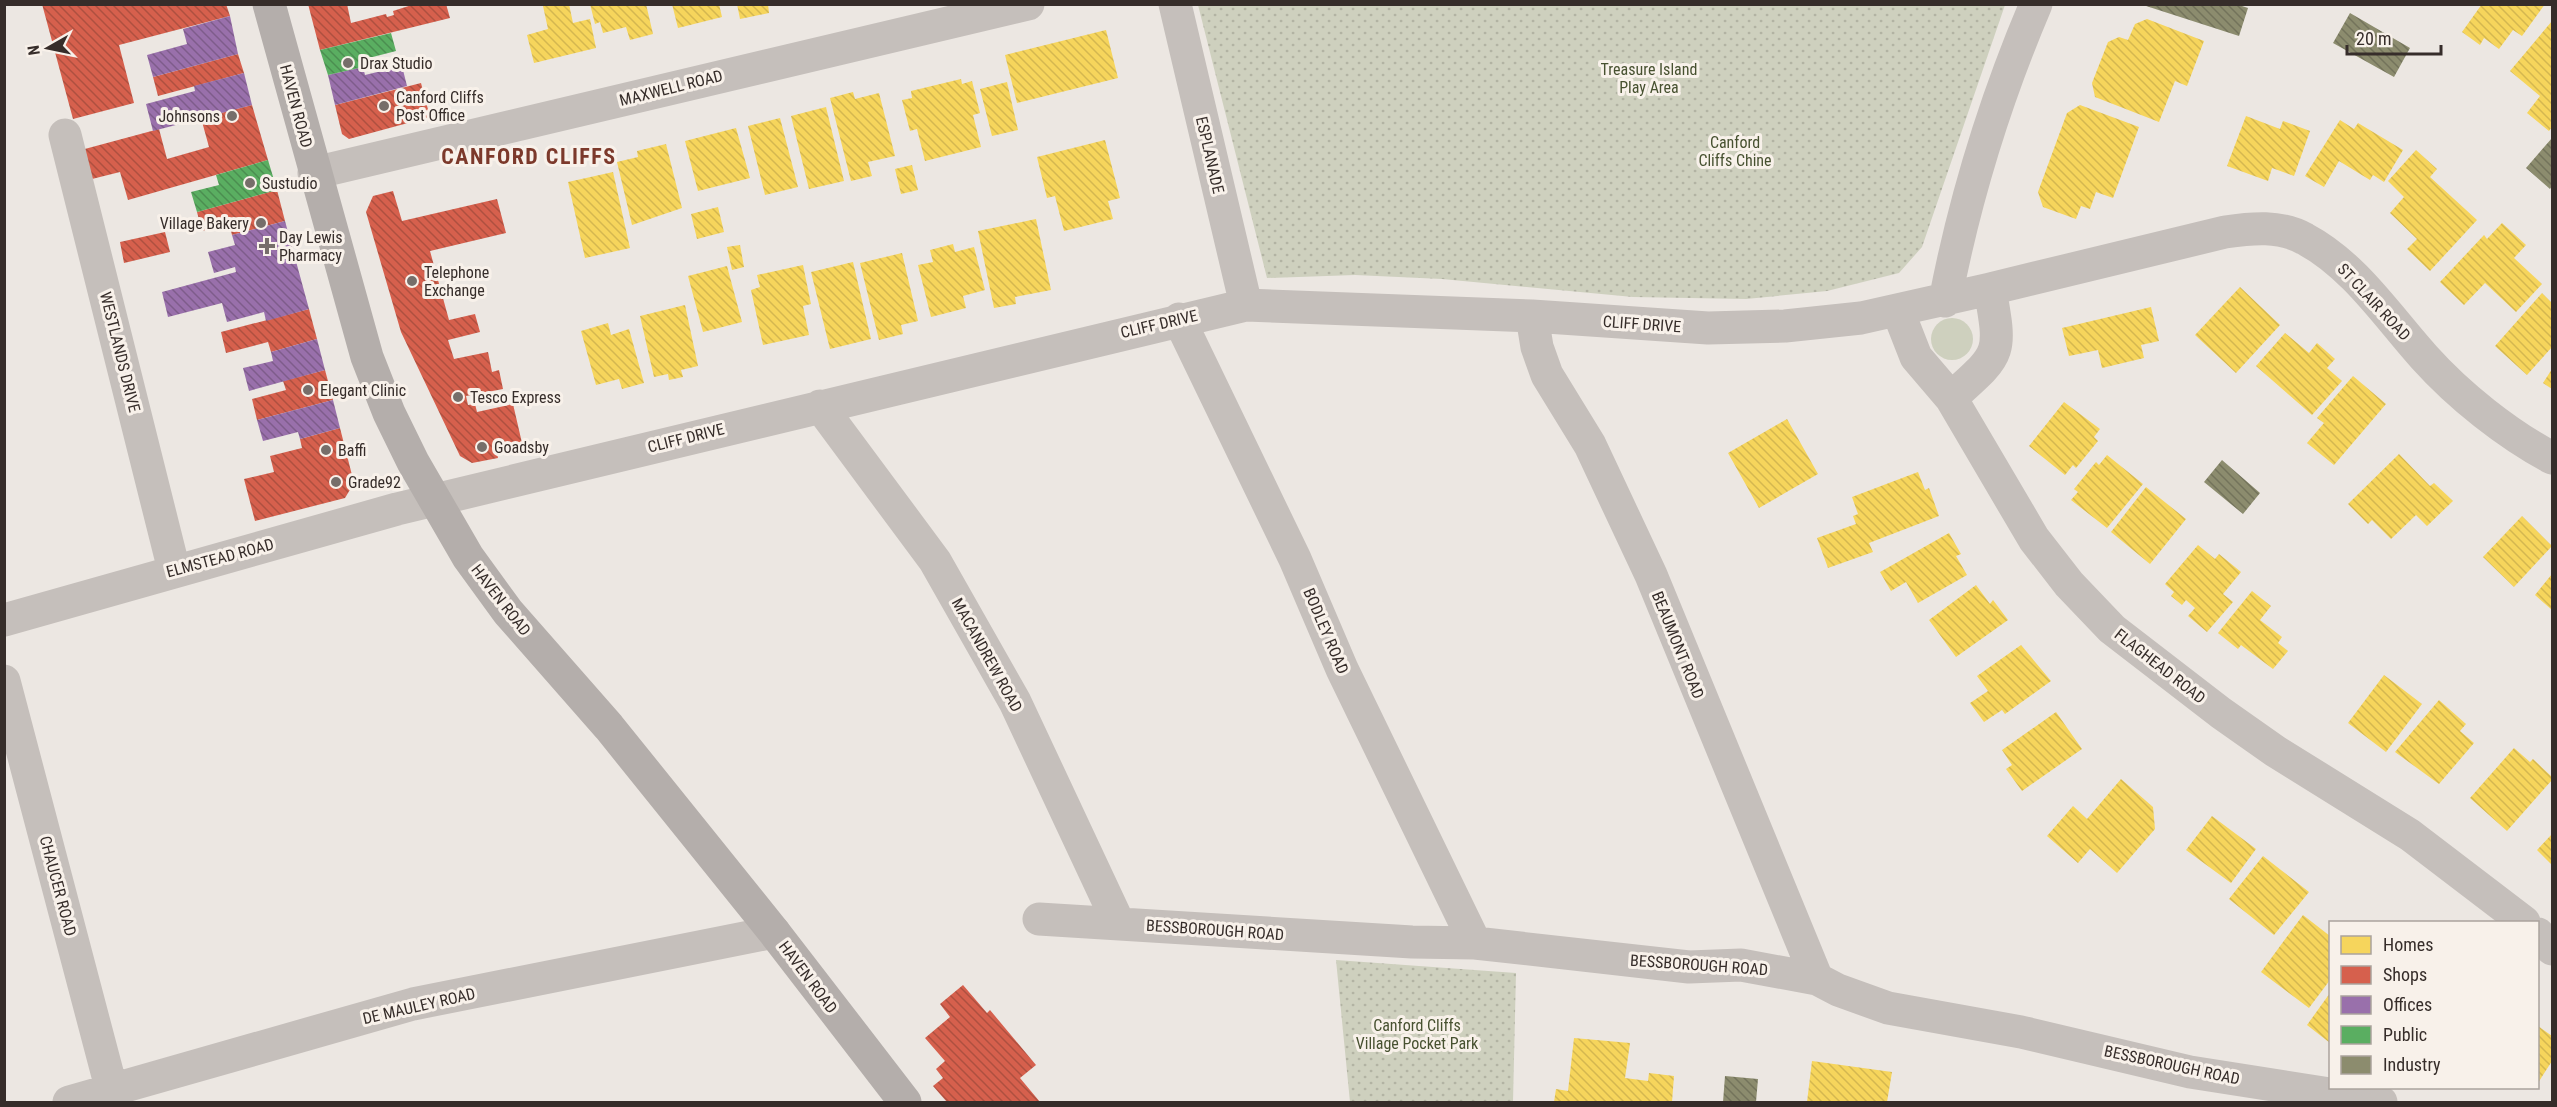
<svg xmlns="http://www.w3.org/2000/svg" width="2557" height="1107" font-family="'Roboto Condensed',sans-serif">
<defs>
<pattern id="park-dots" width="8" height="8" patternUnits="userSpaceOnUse" patternTransform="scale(1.5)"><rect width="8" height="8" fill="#ced0be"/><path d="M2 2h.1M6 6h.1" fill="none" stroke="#b2b3a3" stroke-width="1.8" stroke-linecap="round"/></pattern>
<pattern id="homes-back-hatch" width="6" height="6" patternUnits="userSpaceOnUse" patternTransform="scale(1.5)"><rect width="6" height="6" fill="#f6d55c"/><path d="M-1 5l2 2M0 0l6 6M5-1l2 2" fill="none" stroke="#d4b750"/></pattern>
<pattern id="shops-back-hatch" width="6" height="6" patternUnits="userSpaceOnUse" patternTransform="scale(1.5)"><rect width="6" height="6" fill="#d6604d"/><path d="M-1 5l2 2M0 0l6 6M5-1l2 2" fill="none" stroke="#ae5040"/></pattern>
<pattern id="offices-back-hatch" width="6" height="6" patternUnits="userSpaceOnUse" patternTransform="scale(1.5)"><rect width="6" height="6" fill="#9970ab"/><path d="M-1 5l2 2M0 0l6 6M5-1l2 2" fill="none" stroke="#7e5c8b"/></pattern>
<pattern id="public-back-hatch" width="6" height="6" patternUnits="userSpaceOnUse" patternTransform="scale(1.5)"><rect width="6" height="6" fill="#5aae61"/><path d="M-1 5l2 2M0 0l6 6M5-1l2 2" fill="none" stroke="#4b8e50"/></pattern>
<pattern id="industry-back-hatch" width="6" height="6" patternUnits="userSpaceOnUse" patternTransform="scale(1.5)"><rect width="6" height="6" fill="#8c8c6e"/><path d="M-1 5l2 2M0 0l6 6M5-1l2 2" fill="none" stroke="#73735b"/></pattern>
</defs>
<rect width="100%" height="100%" fill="#ece7e2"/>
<path fill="#ced0be" d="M1931 339a21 21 0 1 1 42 0a21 21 0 1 1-42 0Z"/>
<path fill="url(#park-dots)" d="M1198,5v-1l807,1 -83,242 -23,26 -72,18 -81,8 -113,-2 -191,-18 -87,-4 -88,3z
M1336,960l180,13 -3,129h-163z"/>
<path fill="url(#homes-back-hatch)" d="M550,4h19l4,19 17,-4 6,29 -62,15 -7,-28 21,-6 -5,-23z
M590,4h56l7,30 -23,6 -4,-13 -23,6 -3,-11 -5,2z
M672,4h47l3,13 -44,11z
M737,4h31l1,9 -29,6z
M2482,4h63l-23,32 -9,-6 -14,19 -15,-11 -4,7 -18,-13z
M2147,19l57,22 -17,45 -12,-5 -16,41 -64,-25 -3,-14 16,-41 11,-5 9,3 7,-16z
M2552,21v106l-3,4 -22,-18 13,-17 -30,-25z
M1106,30l12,48 -101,25 -12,-48z
M961,79l1,5 10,-3 8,32 -7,2 8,32 -56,14 -8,-32 -7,2 -8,-31 10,-2 -1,-7z
M1007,82l11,48 -26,6 -12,-47z
M853,92l2,7 24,-6 16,63 -27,6 4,14 -21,5 -21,-83z
M2080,105l59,22 -26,71 -17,-6 -6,17 -9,-3 -5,13 -33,-12 -5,-15 29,-79z
M826,107l18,74 -35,8 -18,-73z
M2246,116l34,13 3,-8 27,10 -16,45 -22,-8 -4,13 -41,-15z
M780,118l18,69 -33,8 -17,-69z
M2340,120l14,9 4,-6 45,27 -19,32 -11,-7 -3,5 -31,-19 -15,26 -19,-11z
M736,128l14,50 -52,13 -13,-50z
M1105,140l15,58 -12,3 5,18 -49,12 -9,-35 -8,2 -10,-41z
M666,144l16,64 -50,17 -15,-63 21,-5 -1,-6z
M2416,150l21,19 -7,8 47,43 -47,51 -23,-22 10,-10 -27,-26 14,-16 -16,-16z
M912,165l6,25 -17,4 -6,-25z
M613,172l17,76 -45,10 -17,-76z
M718,207l6,25 -27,7 -6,-25z
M1036,219l15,71 -36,7 1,7 -22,4 -16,-77z
M2502,223l24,22 -12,13 28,26 -26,28 -31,-29 -21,22 -24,-23 44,-47 3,4z
M953,244l2,8 19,-5 11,43 -22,6 3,12 -35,9 -13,-52 15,-3 -3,-12z
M740,245l4,22 -12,3 -5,-23z
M902,253l16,68 -17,4 2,9 -24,6 -19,-77z
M853,262l18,77 -41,10 -19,-77z
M803,265l8,39 -8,2 6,29 -46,10 -12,-55 9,-3 -3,-12z
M727,266l15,56 -39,10 -15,-56z
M2240,287l40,38 -44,48 -41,-38z
M2542,293l10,10v44l-25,28 -32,-29z
M685,305l13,61 -17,4 2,7 -14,3 -1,-6 -14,3 -14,-61z
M2151,307l8,34 -18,4 3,13 -42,10 -4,-18 -29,6 -7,-28z
M608,323l3,12 18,-6 15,54 -22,6 -3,-10 -23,6 -15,-54z
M2285,333l24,20 8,-10 18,16 -8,9 15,13 -30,34 -56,-49z
M2552,369v20l-9,-6z
M2353,376l33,28 -52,61 -27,-22 17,-20 -7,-5z
M2064,402l36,27 -6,8 4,4 -22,27 -3,-3 -8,10 -36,-29z
M1787,419l31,55 -59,34 -31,-55z
M2399,454l31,32 4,-3 19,18 -26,25 -11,-11 -25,24 -19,-19 -4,4 -20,-20z
M2107,455l36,29 -36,44 -36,-28 7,-8 -4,-3 22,-27 3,3z
M1918,472l7,18 4,-2 10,28 -70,27 4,9 -45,16 -11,-30 39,-14 -3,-8 5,-2 -6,-17z
M2146,487l40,32 -36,45 -39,-32z
M2522,516l30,30 -38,41 -31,-30z
M1949,533l12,21 -5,2 11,19 -49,28 -12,-21 -15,9 -11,-19z
M2198,545l17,14 4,-5 22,18 -18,22 10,8 -26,30 -19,-16 7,-8 -9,-8 -4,5 -11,-9 3,-4 -9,-8z
M2552,574v36l-17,-15z
M1976,585l14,19 3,-4 15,20 -52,37 -27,-37z
M2252,591l19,15 -11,14 22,17 -4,6 10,8 -15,18 -32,-24 -3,4 -20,-16z
M2021,645l30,36 -46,33 -3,-4 -18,12 -14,-19 18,-12 -11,-15z
M2384,675l38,29 -36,48 -38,-29z
M2439,700l27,24 -6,7 14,12 -35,41 -44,-32z
M2056,712l26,37 -60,42 -16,-22 6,-4 -10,-15z
M2514,748l16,14 3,-3 19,18v3l-45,51 -37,-33z
M2121,779l32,28 2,22 -38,44 -27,-24 -12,14 -31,-27 26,-30 14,13z
M2212,816l44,33 -25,34 -45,-33z
M2552,834v31l-15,-15z
M2263,856l46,36 -35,43 -45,-36z
M2303,915l27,21v44l-21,28 -48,-36z
M2330,993v50l-23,-18z
M2538,1026l14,10v25l-14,22z
M1574,1038l56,5 -5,35 23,3 1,-8 25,3 -2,26h-118l2,-13 12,2z
M1812,1061l80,11 -5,30h-80z"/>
<path fill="url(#shops-back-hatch)" d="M42,4h184l4,12 -111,29 15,58 -61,16z
M308,4h39l4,19 35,-9 1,3 7,-2 -1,-4 22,-7h31l4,14 -130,32z
M238,54l6,19 -86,23 -5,-19z
M421,83l9,34 -81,22 -7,-5 -7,-29z
M252,105l16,55 -140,40 -8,-28 -32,8 -7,-30 78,-21 8,30 42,-12 -8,-29z
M277,190l8,31 -53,14 -3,-11 -27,7 -5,-19z
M393,191l9,30 95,-22 9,34 -76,18 19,69 26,-6 5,18 -32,8 6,19 34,-7 4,20 7,-2 4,19 -37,7 2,9 7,-1 2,8 36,-8 9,39 -26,6 2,9 -26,5 -12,-7 -59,-124 -35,-120 7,-16z
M165,232l5,20 -46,11 -4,-21z
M309,309l8,30 -46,13 -3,-10 -42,11 -5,-21z
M325,370l8,30 -76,20 -5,-21 34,-9 -3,-9z
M340,428l14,55 -9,15 -90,23 -11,-42 30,-7 -4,-16 32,-8 -2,-9z
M963,985l24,28 3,-3 46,55 -16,13 20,24h-93l-14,-16 10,-8 -7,-9 9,-8 -20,-23 25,-21 -10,-13z"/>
<path fill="url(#offices-back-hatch)" d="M230,16l8,38 -85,23 -6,-22 40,-11 -4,-15z
M402,66l5,20 -72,19 -7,-30 35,-8 2,8z
M244,73l8,32 -99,26 -7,-27 49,-13 -1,-5z
M285,221l24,88 -43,12 -2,-9 -37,10 -5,-19 -54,14 -6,-25 74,-20 -1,-5 -21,6 -6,-21 27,-7 -3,-10z
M317,339l8,31 -76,21 -6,-23 30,-7 -2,-9z
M333,400l7,28 -40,11 -2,-7 -35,9 -6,-21z"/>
<path fill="url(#public-back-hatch)" d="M391,33l5,18 -35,9 2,7 -35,8 -8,-25z
M268,160l9,30 -80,22 -6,-20 28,-7 -3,-10z"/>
<path fill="url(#industry-back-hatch)" d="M2236,4l12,4 -9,28 -96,-31z
M2350,13l60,35 -16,29 -61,-34z
M2552,138v48l-2,3 -24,-21z
M2222,460l38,33 -17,21 -39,-32z
M1725,1076l33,3 -2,23h-33z"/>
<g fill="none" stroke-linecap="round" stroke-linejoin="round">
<path stroke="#c5bfbb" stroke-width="33" d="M1175,4l71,301
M65,135l109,435
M314,173l714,-169
M1990,289l235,-57c27,-4 55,-7 80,7 49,26 83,78 119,118 35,39 83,77 128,101
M1945,301c19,-99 51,-203 91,-297
M1898,311l18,46 35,41 83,141 35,45 43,45 109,84 54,38 135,84 114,87
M1532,316l5,31 10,28 43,70 61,130 166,404
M1179,319l116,240 47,110 133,274
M820,406l115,155 80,141 104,222
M4,620l393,-111 849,-204 286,11 176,12 77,-2 76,-8 129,-29c12,67 11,64 -39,109
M4,681l108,410
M1039,919l373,23 63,1 214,24 52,-2 76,14 21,11 50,18 133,24 169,40 191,30
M2538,934l14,15
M69,1102l344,-98 361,-72"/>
<path stroke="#b4aeab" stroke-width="33" d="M269,4l98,353 22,56 24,49 55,95 40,55 101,115 165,205 131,170"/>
</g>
<g fill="#766e6a" stroke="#f8f1ea" stroke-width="2">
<circle cx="348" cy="63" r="6"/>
<circle cx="384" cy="106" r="6"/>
<circle cx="232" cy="116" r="6"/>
<circle cx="250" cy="183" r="6"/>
<circle cx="261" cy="223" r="6"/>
<path d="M264 237h6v6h6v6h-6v6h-6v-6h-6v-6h6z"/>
<circle cx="412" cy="281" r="6"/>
<circle cx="308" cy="390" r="6"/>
<circle cx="458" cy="397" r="6"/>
<circle cx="482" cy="447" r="6"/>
<circle cx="326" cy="450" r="6"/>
<circle cx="336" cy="482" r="6"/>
</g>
<g text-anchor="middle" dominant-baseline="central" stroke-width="6" stroke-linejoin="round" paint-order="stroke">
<g font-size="16" fill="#362d2a" stroke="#f8f1ea" text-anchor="start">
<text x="360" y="63">Drax Studio</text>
<text x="396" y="97">Canford Cliffs<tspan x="396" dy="18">Post Office</tspan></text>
<text x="220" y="116" text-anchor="end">Johnsons</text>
<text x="262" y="183">Sustudio</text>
<text x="249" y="223" text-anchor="end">Village Bakery</text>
<text x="279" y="237">Day Lewis<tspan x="279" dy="18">Pharmacy</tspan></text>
<text x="424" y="272">Telephone<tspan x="424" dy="18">Exchange</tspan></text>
<text x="320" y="390">Elegant Clinic</text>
<text x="470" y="397">Tesco Express</text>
<text x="494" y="447">Goadsby</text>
<text x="338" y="450">Baffi</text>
<text x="348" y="482">Grade92</text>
</g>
<g font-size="16" fill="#475130" stroke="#f8f1ea">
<text x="1649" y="69">Treasure Island<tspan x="1649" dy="18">Play Area</tspan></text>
<text x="1735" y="142">Canford<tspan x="1735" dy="18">Cliffs Chine</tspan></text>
<text x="1417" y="1025">Canford Cliffs<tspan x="1417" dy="18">Village Pocket Park</tspan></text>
</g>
<g font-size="16" fill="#362d2a" stroke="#f8f1ea">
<text transform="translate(671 88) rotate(-14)">MAXWELL ROAD</text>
<text transform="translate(296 106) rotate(75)">HAVEN ROAD</text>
<text transform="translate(1210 155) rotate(77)">ESPLANADE</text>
<text transform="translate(2374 302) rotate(47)">ST CLAIR ROAD</text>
<text transform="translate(1159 324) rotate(-13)">CLIFF DRIVE</text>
<text transform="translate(1642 324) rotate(4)">CLIFF DRIVE</text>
<text transform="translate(120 352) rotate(76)">WESTLANDS DRIVE</text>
<text transform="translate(686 438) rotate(-14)">CLIFF DRIVE</text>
<text transform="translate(220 558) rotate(-15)">ELMSTEAD ROAD</text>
<text transform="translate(501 600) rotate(52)">HAVEN ROAD</text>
<text transform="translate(1326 631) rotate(67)">BODLEY ROAD</text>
<text transform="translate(1678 645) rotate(68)">BEAUMONT ROAD</text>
<text transform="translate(987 655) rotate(61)">MACANDREW ROAD</text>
<text transform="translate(2160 666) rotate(38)">FLAGHEAD ROAD</text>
<text transform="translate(58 886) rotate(75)">CHAUCER ROAD</text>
<text transform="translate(1215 930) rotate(4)">BESSBOROUGH ROAD</text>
<text transform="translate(1699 965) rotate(4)">BESSBOROUGH ROAD</text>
<text transform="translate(808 977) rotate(53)">HAVEN ROAD</text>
<text transform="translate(419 1006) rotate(-13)">DE MAULEY ROAD</text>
<text transform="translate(2172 1065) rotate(12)">BESSBOROUGH ROAD</text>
</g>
<g font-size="22" font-weight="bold" letter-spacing="1.5" fill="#7c392b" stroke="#f8f1ea">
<text x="529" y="156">CANFORD CLIFFS</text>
</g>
</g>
<rect width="2557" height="1107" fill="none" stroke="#362d2a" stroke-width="12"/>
<rect x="2329" y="921" width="210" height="168" fill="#f8f1ea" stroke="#aaa39d" stroke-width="1.5"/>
<rect x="2341" y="936" width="30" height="18" fill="#f6d55c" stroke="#aaa39d" stroke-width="1.5"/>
<text x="2383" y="951" font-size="18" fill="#362d2a">Homes</text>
<rect x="2341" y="966" width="30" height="18" fill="#d6604d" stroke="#aaa39d" stroke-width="1.5"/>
<text x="2383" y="981" font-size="18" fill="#362d2a">Shops</text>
<rect x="2341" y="996" width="30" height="18" fill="#9970ab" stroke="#aaa39d" stroke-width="1.5"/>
<text x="2383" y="1011" font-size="18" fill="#362d2a">Offices</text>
<rect x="2341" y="1026" width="30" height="18" fill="#5aae61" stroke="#aaa39d" stroke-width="1.5"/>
<text x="2383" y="1041" font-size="18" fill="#362d2a">Public</text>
<rect x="2341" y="1056" width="30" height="18" fill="#8c8c6e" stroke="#aaa39d" stroke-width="1.5"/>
<text x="2383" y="1071" font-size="18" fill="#362d2a">Industry</text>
<g transform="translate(48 48) rotate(261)" stroke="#f8f1ea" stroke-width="4.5" paint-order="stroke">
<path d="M0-4.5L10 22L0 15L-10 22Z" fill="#362d2a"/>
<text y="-9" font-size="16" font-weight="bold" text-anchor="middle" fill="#362d2a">N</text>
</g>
<path d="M2347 45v9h94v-9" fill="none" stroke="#362d2a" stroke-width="3"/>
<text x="2356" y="45" font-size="18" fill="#362d2a" stroke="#f8f1ea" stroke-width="4.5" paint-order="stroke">20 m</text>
</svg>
